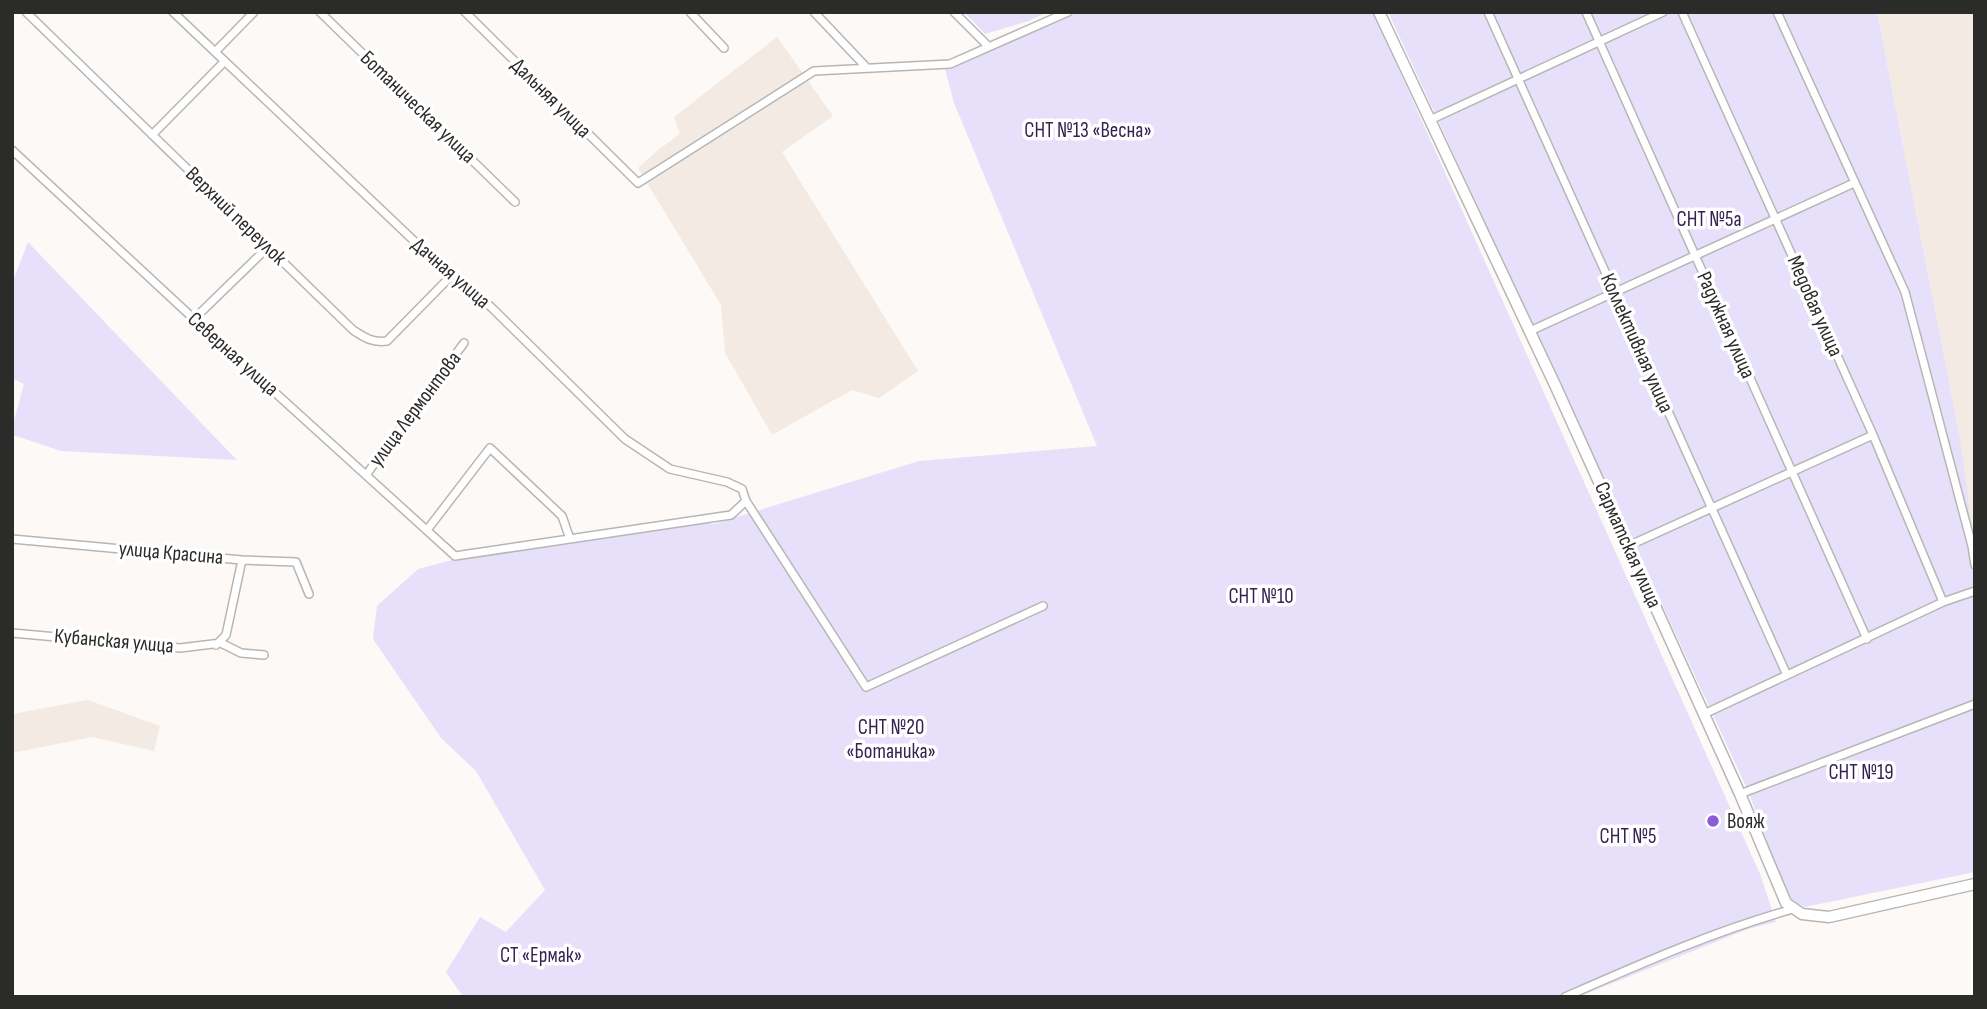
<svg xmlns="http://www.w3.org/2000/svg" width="1987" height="1009" font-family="'Sofia Sans Condensed',sans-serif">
<rect width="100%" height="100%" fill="#fcf9f7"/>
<path fill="#f3ebe3" d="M1877,12h98l-1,538 -14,-112z
M777,37l56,79 -51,36 136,219 -39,27 -27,-8 -80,45 -47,-82 -4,-48 -83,-137 20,-18 22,-16 -6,-17z
M88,700l72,26 -6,25 -62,-14 -80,16v-39z"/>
<path fill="#e7e0fa" d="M964,12h84l-19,9 -44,13z
M1072,12h301l387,862 16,48 -28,7 -170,68h-1115l-17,-25 34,-55 26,15 39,-42 -69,-119 -35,-33 -68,-99 4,-33 41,-37 46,-12 217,-38 33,5 205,-63 178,-15 -143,-343 -10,-38z
M1388,12h489l83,426 15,112v322l-170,35 -19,-10 -37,-104z
M28,242l180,188 29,30 -176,-9 -48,-16v-11l11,-40 -12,-6 2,-17 -2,-1v-77z"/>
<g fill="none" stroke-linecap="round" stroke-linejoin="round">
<defs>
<path id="street" d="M26,12l327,318c12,8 20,13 34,11l64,-65
M173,12l278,264 40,31 134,132 45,30 57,13 15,7 4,12 120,186 177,-81
M320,12l195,190
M465,12l173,171 176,-112 136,-7 118,-52
M690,12l34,36
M814,12l53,56
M954,12l34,34
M1488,12l298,661
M1586,12l281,627
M1682,12l191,423 70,167
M1777,12l128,280 67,254 3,19
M215,52l39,-40
M1430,120l233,-108
M152,135l72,-73
M12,150l182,169 261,237 276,-41 15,-14
M194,319l75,-73
M1530,331l324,-148
M366,475l98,-132
M427,530l63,-82 72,68 8,23
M12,539l230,21 54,2 13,32
M1628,546l245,-111
M12,633l168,15 41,-5 20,10 23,2
M216,645l10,-10 16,-75
M1704,714l239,-112 32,-11
M1740,794l235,-90
M1565,997c75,-33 149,-66 228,-88"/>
<path id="secondary" d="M1379,12l177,375 184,407 46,109 16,11 27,3 146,-33"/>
</defs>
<use href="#street" stroke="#b8b6b4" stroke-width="10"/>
<use href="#secondary" stroke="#b8b6b4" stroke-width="13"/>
<use href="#street" stroke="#fff" stroke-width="7"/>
<use href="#secondary" stroke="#fff" stroke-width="10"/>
</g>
<circle fill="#8b5ed8" stroke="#fff" stroke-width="2.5" cx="1713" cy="821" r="7"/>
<g text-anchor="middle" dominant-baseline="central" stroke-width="7" stroke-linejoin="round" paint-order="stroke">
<g font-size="21" fill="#2b2b2a" stroke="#fff">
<text transform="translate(551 98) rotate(45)">Дальняя улица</text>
<text transform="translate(418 107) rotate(44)">Ботаническая улица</text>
<text transform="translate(236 216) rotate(44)">Верхний переулок</text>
<text transform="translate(451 273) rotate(41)">Дачная улица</text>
<text transform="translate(1815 306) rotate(66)">Медовая улица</text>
<text transform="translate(1726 325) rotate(66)">Радужная улица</text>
<text transform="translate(1637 343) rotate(66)">Коллективная улица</text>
<text transform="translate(233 354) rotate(42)">Северная улица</text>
<text transform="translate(415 409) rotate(-53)">улица Лермонтова</text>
<text transform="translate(1628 545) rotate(66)">Сарматская улица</text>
<text transform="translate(171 553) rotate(5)">улица Красина</text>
<text transform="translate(114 641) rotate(5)">Кубанская улица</text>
</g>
<g font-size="21" fill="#332252" stroke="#fff">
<text x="1088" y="130">СНТ №13 «Весна»</text>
<text x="1709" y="219">СНТ №5а</text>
<text x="1261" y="596">СНТ №10</text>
<text x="891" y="727">СНТ №20<tspan x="891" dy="24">«Ботаника»</tspan></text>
<text x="1861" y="772">СНТ №19</text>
<text x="1628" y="836">СНТ №5</text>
<text x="541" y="955">СТ «Ермак»</text>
</g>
<g font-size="21" fill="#2b2b2a" stroke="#fff" text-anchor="start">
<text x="1727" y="821">Вояж</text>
</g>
</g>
<rect width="1987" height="1009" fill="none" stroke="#2b2b2a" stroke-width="28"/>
</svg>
